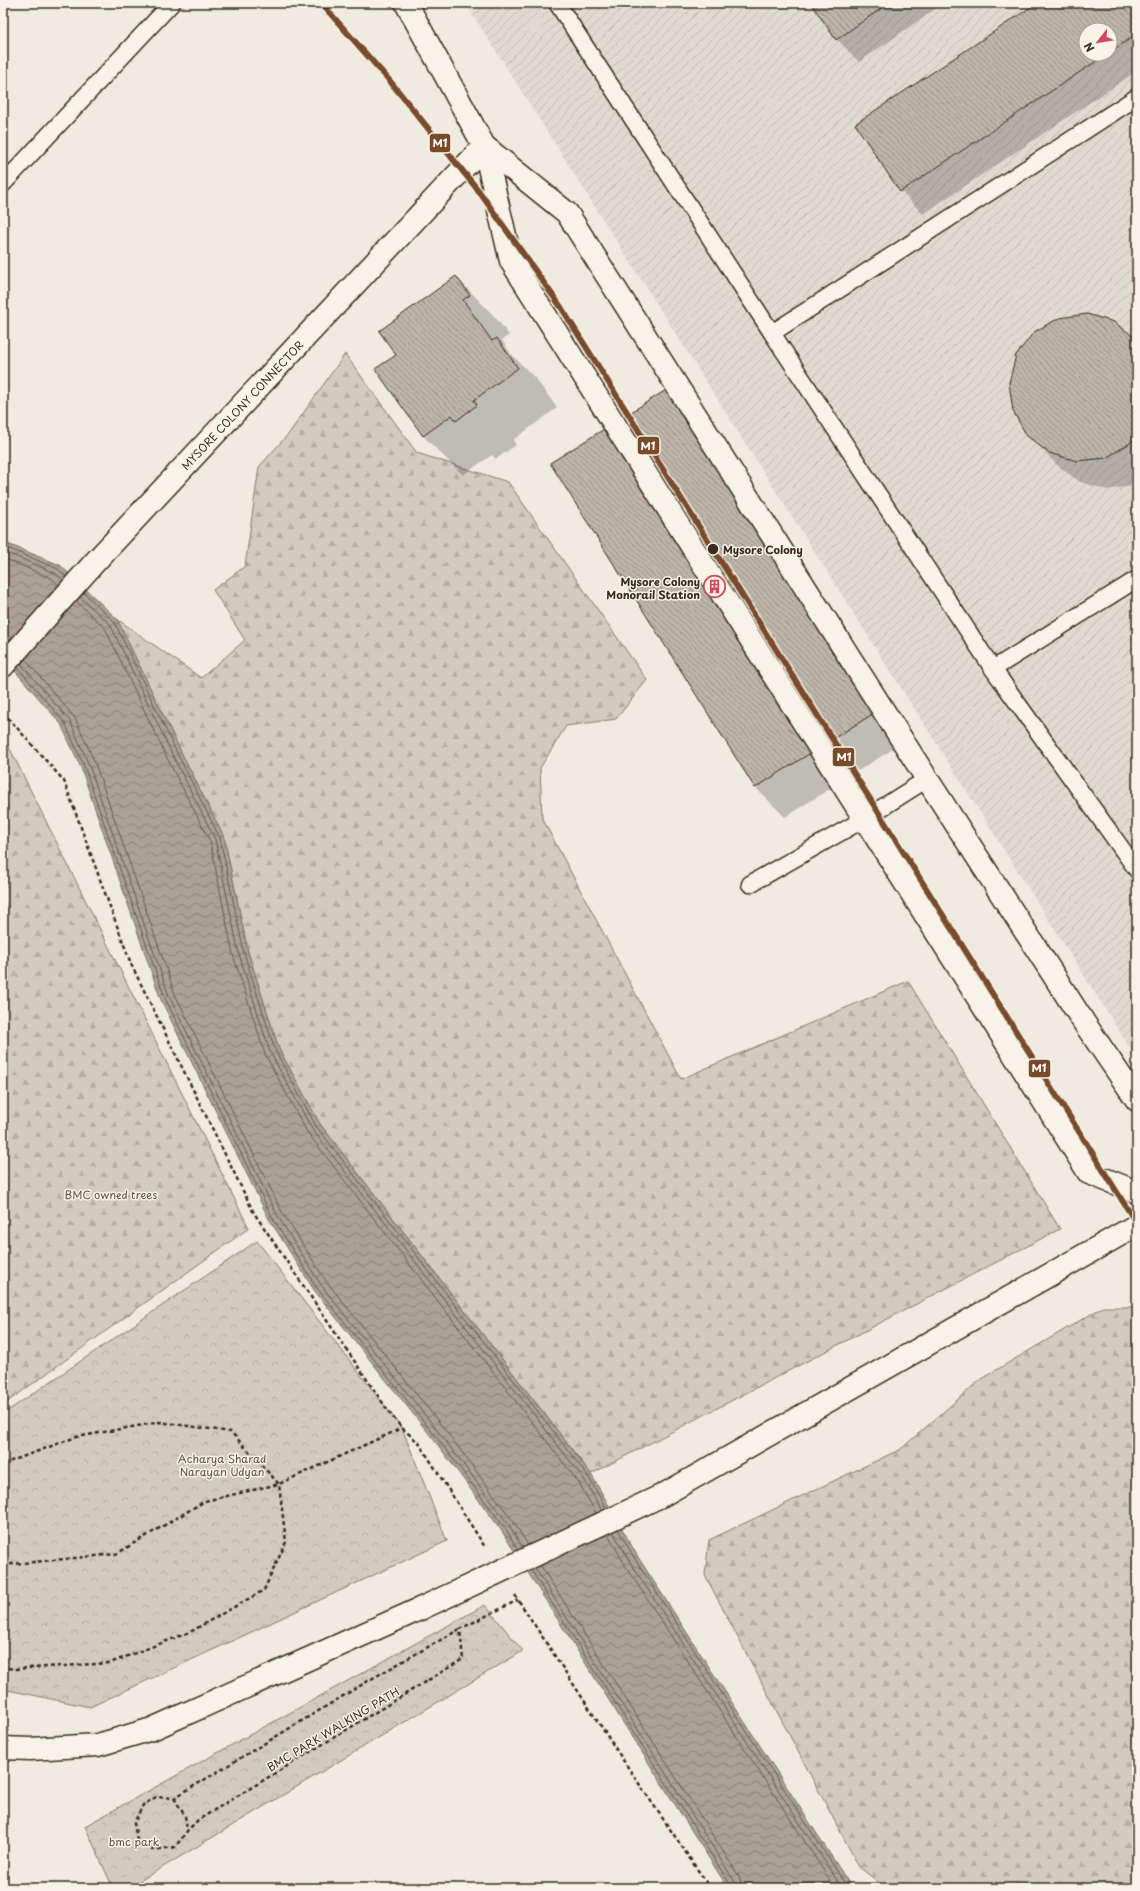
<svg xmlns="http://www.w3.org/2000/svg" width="1140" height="1891" font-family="'Playpen Sans',sans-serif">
<defs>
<pattern id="industrial-furrows" width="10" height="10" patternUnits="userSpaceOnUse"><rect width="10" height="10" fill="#e0dbd0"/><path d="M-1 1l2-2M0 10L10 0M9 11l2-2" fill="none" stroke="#c1bcb2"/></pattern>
<pattern id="forest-firs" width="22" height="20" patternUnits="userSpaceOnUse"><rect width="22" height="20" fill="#d1cbc0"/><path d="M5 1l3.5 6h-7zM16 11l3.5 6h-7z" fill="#b4aea5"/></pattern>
<pattern id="park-crowns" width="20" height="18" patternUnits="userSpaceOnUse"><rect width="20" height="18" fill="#d1cbc0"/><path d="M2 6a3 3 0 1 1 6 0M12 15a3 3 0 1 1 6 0" fill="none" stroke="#b4aea5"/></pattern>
<pattern id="water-waves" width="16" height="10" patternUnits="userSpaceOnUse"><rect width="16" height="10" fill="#aaa296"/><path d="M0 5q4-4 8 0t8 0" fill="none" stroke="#8c847a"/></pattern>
<pattern id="building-back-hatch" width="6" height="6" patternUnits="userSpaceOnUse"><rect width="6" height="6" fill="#bdb5aa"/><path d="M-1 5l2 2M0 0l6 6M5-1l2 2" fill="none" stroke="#9b938a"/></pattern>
</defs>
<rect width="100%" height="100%" fill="#efebe0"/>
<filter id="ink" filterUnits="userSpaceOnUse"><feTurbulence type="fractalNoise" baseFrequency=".025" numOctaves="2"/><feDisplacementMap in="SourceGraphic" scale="8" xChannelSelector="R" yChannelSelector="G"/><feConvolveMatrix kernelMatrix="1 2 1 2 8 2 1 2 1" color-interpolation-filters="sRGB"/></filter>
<g filter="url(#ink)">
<path fill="url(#industrial-furrows)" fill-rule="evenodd" d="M465,3h672v1056l-636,-1000zM1086,30h24v24h-24z"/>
<path fill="url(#forest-firs)" stroke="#867a6f" d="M345,354l72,99 91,29 139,198 -31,39 -50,7 -26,42 2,50 139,261 227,-98 152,248 -469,245 -271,-350 -41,-75 -31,-97 -24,-115 -43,-85 -64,-133 84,59 44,-38 -32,-50 32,-24 14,-99 31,-35z
M8,745l241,483 -246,177v-654z
M1103,1307h34v581h-251l-27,-21 -154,-292 4,-35 192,-91 80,-70z"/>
<path fill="url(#park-crowns)" stroke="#867a6f" d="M257,1241l145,187 45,113 -357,166 -87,-18v-275z
M485,1605l38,46 -395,237h-15l-28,-62z"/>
<path fill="url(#water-waves)" stroke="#7e7266" d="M3,542l57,23 57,54 64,133 43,85 24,115 31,97 41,75 271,350 47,83 214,331h-124l-227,-358 -63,-85 -124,-155 -45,-71 -108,-219 -80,-232 -20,-44 -58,-67z"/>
<path fill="#0003" fill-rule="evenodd" d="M812,3h132l-85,59 -22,-23z
M1039,3h98v68l-214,143 -22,-23zM1086,30h24v24h-24z
M456,277l39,40 14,18 -7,5 9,14 25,25 21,29 -44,32 3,5 -20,14 -4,-4 -29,20 -40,-39 -25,-81z
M1137,341v144l-30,5 -27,-8 -23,-17 -29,-30z
M552,463l355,277 -122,77 -29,-29z"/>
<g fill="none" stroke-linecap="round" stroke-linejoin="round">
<path stroke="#675a4e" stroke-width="1" d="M3,546l55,23 8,8
M3,551l52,22 8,7
M3,558l48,20 8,7
M84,593l30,28 63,132 43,85 24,115 31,97 41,76 272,350 18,32
M80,597l30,27 63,132 42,83 24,115 31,98 42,77 272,350 18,32
M76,601l29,27 62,130 43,83 23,114 32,99 42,78 272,351 17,30
M25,659l50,59 20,45 80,231 107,218 44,69 124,155 63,85 15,24
M21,664l49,57 19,44 80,231 108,219 44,70 124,155 64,85 14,23
M18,668l47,55 19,43 81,232 107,219 45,71 124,155 64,85 13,22
M618,1529l17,30 213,329
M613,1532l17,30 212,326
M608,1534l17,31 210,323
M541,1566l199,312 2,10
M535,1568l200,314 1,6
M531,1570l199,314 1,4"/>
</g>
<path fill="url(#building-back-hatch)" stroke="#3b2a1e" d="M811,3h78l-53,37z
M1037,3h100v31l-27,18v-22h-24v24h21l-207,138 -45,-68z
M456,276l14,19 -7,5 29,41 5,-3 21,30 -44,32 3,5 -21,16 -4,-6 -29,21 -48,-67 21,-14 -17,-24z
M1087,314l27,8 23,17v96l-7,8 -24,15 -29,3 -28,-8 -22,-17 -14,-25 -4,-28 7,-28 18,-23 25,-14z
M674,385l205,325 -124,78 -205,-325z"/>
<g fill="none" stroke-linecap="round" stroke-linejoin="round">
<defs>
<path id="service" d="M557,3l215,330
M1137,97l-365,236 221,336 144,201
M3,184l169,-181
M993,669l144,-90
M750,884l114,-65 63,-40"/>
<g id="minor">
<path id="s1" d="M3,666l91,-103 390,-417"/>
</g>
<path id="secondary" d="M406,3l78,143 27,115 578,912 48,19
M484,146l83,67 360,566 158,245 52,76"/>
<path id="motorway" d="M663,1495l474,-270
M3,1748l27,1 68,-4 54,-16 270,-121"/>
</defs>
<use href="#service" stroke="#3b2a1e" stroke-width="19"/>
<use href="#minor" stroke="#3b2a1e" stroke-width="25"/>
<use href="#secondary" stroke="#3b2a1e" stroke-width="25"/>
<use href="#motorway" stroke="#3b2a1e" stroke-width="25"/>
<path stroke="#3b2a1e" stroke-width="2.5" stroke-dasharray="4 3" stroke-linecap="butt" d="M3,712l61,69 67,183 123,249 137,202 11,13 17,15 66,104
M3,1464l73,-27 84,-15 71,10 48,52 7,58 -22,48 -74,42 -80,31 -96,6 -11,-2
M3,1565l113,-11 89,-53 74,-17 123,-56
M515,1595l110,168 85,125
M460,1629l-87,49 -199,120 -18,-1 -13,8 -9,18 3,17 15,10 23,-3 13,-17 10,-10 265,-161 -3,-30 58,-29
M174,1798l11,18 2,14"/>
<use href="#service" stroke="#f7f3e8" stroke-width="16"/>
<use href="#minor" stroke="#f7f3e8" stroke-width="22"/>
<use href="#secondary" stroke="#f7f3e8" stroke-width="22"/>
<use href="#motorway" stroke="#f7f3e8" stroke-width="22"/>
<defs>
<path id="motorway-bridge" d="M422,1608l241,-113"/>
</defs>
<use href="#motorway-bridge" stroke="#3b2a1e" stroke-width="25" stroke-linecap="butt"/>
<use href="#motorway-bridge" stroke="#f7f3e8" stroke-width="22"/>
<defs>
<path id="metro-1" d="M321,3l68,77 89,110 83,117 576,917"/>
</defs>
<use href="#metro-1" stroke="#f7f3e8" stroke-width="9"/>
<use href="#metro-1" stroke="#7a4b2a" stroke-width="6"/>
</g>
</g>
<defs>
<symbol id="building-ring" viewBox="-11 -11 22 22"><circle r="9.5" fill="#f7f3e8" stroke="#d1495b" stroke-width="1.5"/><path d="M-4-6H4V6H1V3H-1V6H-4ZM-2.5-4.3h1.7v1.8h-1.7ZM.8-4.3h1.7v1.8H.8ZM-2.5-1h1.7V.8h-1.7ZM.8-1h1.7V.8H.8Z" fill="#d1495b"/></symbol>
</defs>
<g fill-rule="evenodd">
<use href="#building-ring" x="702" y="574" width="25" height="25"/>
</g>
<circle fill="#3b2a1e" stroke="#f7f3e8" stroke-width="1.5" cx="713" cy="549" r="6"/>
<g text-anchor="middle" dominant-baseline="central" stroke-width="3" stroke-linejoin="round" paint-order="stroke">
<g font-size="11" fill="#3b2a1e" stroke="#f7f3e8">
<text stroke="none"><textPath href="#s1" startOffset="354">MYSORE COLONY CONNECTOR</textPath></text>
<text transform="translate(333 1729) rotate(-31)">BMC PARK WALKING PATH</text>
</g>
<g font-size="11" font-weight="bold" fill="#3b2a1e" stroke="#f7f3e8" text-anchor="start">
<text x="723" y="549">Mysore Colony</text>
</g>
<g font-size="11" font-weight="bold" fill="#3b2a1e" stroke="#f7f3e8" text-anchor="end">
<text x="700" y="581">Mysore Colony<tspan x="700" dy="13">Monorail Station</tspan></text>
</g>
<g font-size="11" fill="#605246" stroke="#f7f3e8">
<text x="111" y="1194">BMC owned trees</text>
<text x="222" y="1458">Acharya Sharad<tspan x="222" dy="13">Narayan Udyan</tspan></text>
<text x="134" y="1841">bmc park</text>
</g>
</g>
<g stroke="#f7f3e8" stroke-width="1.5">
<rect x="429" y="133" width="22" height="20" rx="4" fill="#7a4b2a"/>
<rect x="637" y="436" width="23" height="19" rx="4" fill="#7a4b2a"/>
<rect x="832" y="747" width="23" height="20" rx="4" fill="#7a4b2a"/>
<rect x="1028" y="1059" width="23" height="19" rx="4" fill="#7a4b2a"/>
</g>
<g font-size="11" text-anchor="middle" font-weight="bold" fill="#fff">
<text x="440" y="147">M1</text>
<text x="648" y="450">M1</text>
<text x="844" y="761">M1</text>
<text x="1039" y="1072">M1</text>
</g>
<rect width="1140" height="1891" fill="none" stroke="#f7f3e8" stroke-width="16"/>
<rect x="8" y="8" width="1124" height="1875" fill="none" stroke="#3b2a1e" stroke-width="1.5" filter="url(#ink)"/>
<g transform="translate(1098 42) rotate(239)"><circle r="19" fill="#f7f3e8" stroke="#aca397"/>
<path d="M0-3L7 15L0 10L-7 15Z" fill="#d1495b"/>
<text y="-6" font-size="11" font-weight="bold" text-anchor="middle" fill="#3b2a1e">N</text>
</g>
</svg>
